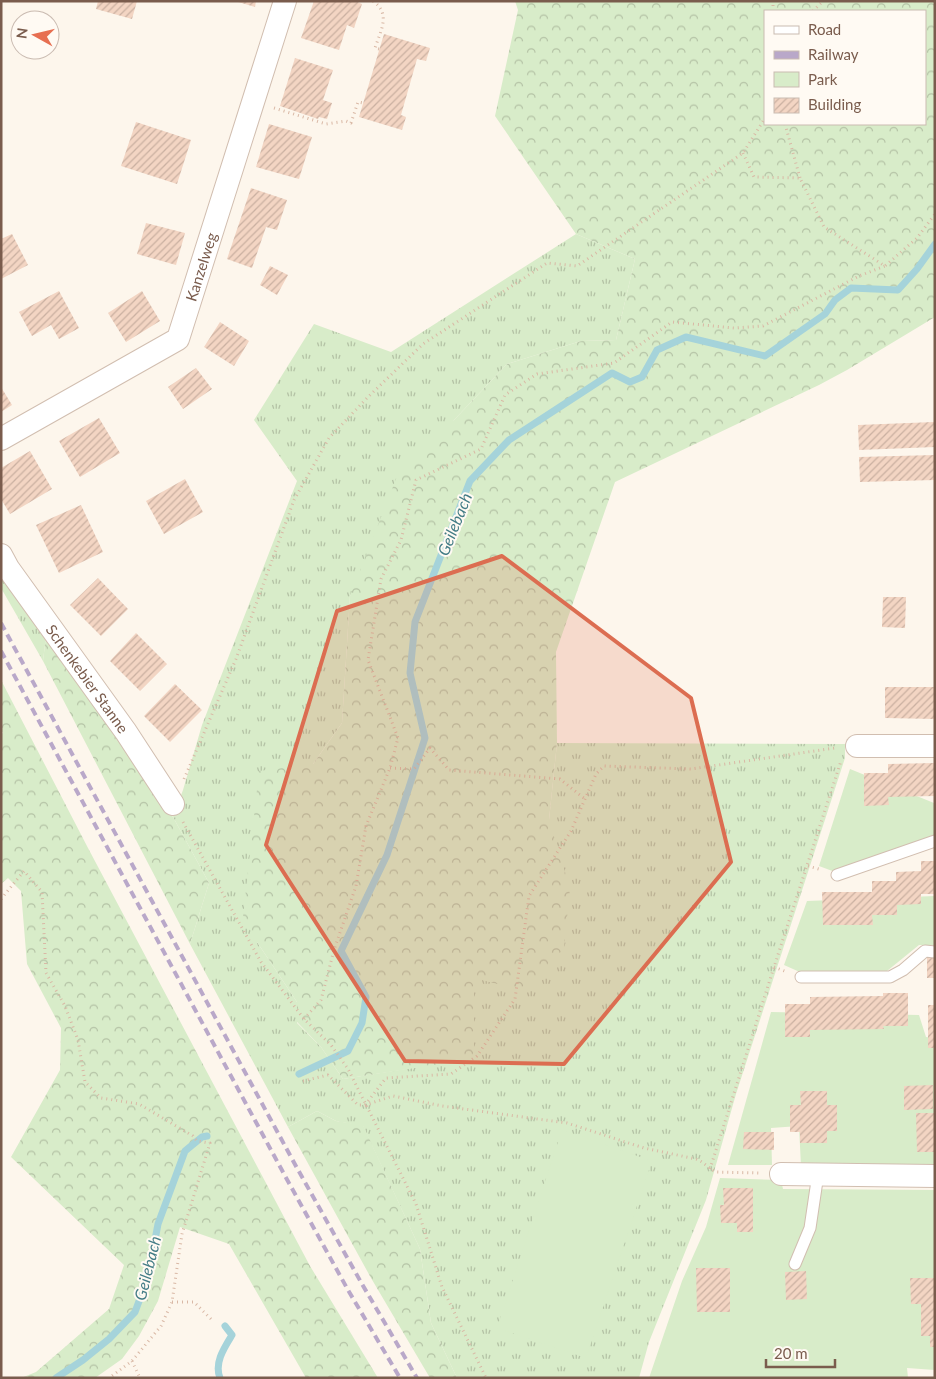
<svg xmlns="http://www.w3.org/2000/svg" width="936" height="1379" font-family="Lato,sans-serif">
<defs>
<pattern id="grass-tufts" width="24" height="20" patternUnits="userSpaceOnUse" patternTransform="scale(1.25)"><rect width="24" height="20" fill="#d8ecc9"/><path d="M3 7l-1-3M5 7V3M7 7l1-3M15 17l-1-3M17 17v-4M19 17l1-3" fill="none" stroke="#b4c2a5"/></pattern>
<pattern id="forest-crowns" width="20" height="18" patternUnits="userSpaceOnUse" patternTransform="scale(1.25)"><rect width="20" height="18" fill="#d8ecc9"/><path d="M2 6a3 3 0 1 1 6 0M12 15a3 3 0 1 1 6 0" fill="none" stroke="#b4c2a5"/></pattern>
<pattern id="building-hatch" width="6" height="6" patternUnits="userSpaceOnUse" patternTransform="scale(1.25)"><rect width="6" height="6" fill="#f3d5c3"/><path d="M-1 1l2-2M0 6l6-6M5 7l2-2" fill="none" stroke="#cab0a1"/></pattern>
</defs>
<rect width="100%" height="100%" fill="#fdf6ec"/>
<path fill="url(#grass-tufts)" d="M576,234l59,25 -19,81 -35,1 -74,23 -53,56 -104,176 -8,127 -29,41 -56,178 40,60v21l24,24 22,32 131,-21v-80l75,-158 8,-77 288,1v14l-109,336 -30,106 -57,142 -10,36h-182l-26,-55 -11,-74 -57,-123 -27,-5 -19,-10 -29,16 -98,-183 19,-61 -36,-66 10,-27 19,-65 95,-244 -43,-61 60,-96 77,28z
M1,573l45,63 -3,25 -42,-73z"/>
<path fill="url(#forest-crowns)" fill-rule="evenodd" d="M515,1h420v316l-88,53 -28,15 -204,97 -59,170 1,91 -8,77 21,68 -6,60 -36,44 -54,-14v81l-131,20 -22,-32 -24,-25v-20l-40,-60 -14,-25 16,-146 54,-7 29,-41 8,-127 48,-122 56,-54 53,-56 74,-23 35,-1 19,-81 -59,-25 -81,-118 23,-106zM765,11h160v113h-160z
M46,636l127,181 36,66 -19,61 -147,-283z
M1,680l87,168 222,418 68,112h-72l-77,-134 -49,-17 -22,74 -19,35 -17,23 -27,19h-74l15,-6 73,-63 15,-44 -113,-108 49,-87 1,-42 -34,-64 -6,-73 -13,-13 -7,6v-150l2,-1 -2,-3z
M317,1111l19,10 27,4 57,124 11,74 26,55h-27l-59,-100 -83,-151z"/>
<path fill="#d8ecc9" d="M850,769l84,34v32l-99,37 -16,-6z
M935,896v49h-16l-32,26 -85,2 -18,-8 23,-64z
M771,1012l148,3 7,22 9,1v128h-134l-2,-40 -28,2 1,37h-44z
M562,1130l90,31 -66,197 -89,-30z
M720,1178l61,2 2,9 152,1v180l-28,-2 1,10h-259l33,-97 24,-54z"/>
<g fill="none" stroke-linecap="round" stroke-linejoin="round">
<path stroke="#a5d3da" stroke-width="7" d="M299,1074l49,-23 14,-28 4,-26 -25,-46 46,-96 38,-117 -15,-65 5,-51 55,-141 39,-41 103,-67 18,9 12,-5 15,-27 29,-13 79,19 60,-42 10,-14 16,-12 47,2 19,-21 18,-25
M56,1378l27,-18 26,-21 26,-27 13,-35 10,-53 27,-73 17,-14 5,-1
M220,1378c-6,-15 4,-30 12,-43l-7,-9"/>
</g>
<path fill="url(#building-hatch)" d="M98,1h39l-5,18 -36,-10z
M235,1h21l-1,6z
M314,1h41l7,3 -8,24 -7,-3 -8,25 -38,-12z
M384,34l46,14 -4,13 -9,-2 -16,56 5,2 -4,13 -43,-13z
M295,58l38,12 -10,30 9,3 -5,16 -8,-2 -1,2 -38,-13z
M136,122l55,18 -14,44 -56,-18z
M269,124l43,13 -13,42 -43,-12z
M251,188l36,12 -10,30 -11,-3 -14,41 -25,-9z
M146,223l39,10 -9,32 -39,-11z
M12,234l16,31 -27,14v-40z
M270,266l18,9 -11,20 -17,-10z
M59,291l20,37 -20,11 -8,-14 -19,11 -13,-24z
M142,291l18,30 -34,21 -18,-29z
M220,322l29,19 -15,25 -30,-19z
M196,368l16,21 -29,20 -15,-22z
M1,387l11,18 -11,7z
M99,418l21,35 -40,24 -21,-36z
M934,422l1,25 -76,3 -1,-25z
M30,451l22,38 -42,25 -9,-15v-31z
M935,455v25l-75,2 -1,-25z
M185,479l18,33 -39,22 -18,-33z
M81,505l22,47 -44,21 -23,-48z
M98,578l30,31 -27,27 -31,-31z
M883,597h23l-1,31 -23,-1z
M136,633l31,31 -27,27 -30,-30z
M175,684l27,26 -32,32 -26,-26z
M885,687h50v32l-50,-1z
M935,763v33l-47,1 1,8 -25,1v-33h24v-9z
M921,861h14v33h-14v10l-24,1v10h-25l1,10h-50l-1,-33h50v-11h24v-9l25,-1z
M927,955h8v23h-8z
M883,993h25v33h-25l1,3 -74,1v7h-25v-33h25v-7l73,-1z
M928,1005h7v43h-7z
M933,1085v24l-29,1v-24z
M800,1091h27v14h10v26h-10v12h-27v-11h-10v-27h11z
M916,1113h19v39h-18z
M744,1132h30v18l-31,-1z
M723,1188h30v44h-16v-9h-16l-1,-18h4z
M696,1268h34v44h-33z
M806,1271l1,28 -21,1 -1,-28z
M910,1278h25v69h-5v-11h-9v-32h-10z"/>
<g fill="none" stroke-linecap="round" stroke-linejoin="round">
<defs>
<path id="service" d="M837,875l98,-34
M801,977h89l13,-7 22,-19 10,1
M795,1264l15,-36 8,-54"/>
<g id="minor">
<path id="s1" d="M1,439l177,-100 107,-338"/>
<path id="s2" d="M1,555l7,13 118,164 47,72"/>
<path d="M857,746h78"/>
<path d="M781,1174l154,2"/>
</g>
</defs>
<use href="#service" stroke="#d1beb0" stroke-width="13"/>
<use href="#minor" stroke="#d1beb0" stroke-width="24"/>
<path stroke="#d9b8a5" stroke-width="3" stroke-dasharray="1 4" stroke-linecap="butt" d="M373,1c18,13 8,29 2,47l4,1
M773,11v-10
M813,11l10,-10
M274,108l52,16 20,-3 5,2 7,-21 5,1
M785,124l15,54
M743,153l11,24 46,1 24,49 61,39 32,-28 18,-24
M390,768l24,1 16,-21 19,22 111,9 25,20
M184,779l52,-120 58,-159 35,-62 38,-40 56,-54 124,-81 30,3 166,-113 22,-35
M183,822l78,140 43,57 27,26 17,24 68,135 26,83 44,91
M808,866l14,4
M1,899l23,-28 18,21 4,81 19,33 13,34 7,42 16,16 38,6 54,32 4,5 13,2 -28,91 -10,68 -11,24 -29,35 -23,17
M774,967l13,5
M304,1019l17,-19 13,-50 22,-64 10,-60 24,-58 8,-30 -30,-78 13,-81 20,-39 15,-60 65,-31 24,-54 32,-21 77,-11 58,-41 62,6 29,-2 96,-50 26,-10
M303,1081l25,-6 30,30h7l28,-9 49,10 125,17 77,25 52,11c8,3 12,9 20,13l43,1
M365,1105l21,-27 65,-4 26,-18 38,-57 14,-103 42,-65 25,-57 8,-8 87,3 144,-21
M710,1169l64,-202 67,-206
M172,1302h22l18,18
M132,1361l8,17"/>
<use href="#service" stroke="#fff" stroke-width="11"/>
<use href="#minor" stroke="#fff" stroke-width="22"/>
<path stroke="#b9a8c9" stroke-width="4" stroke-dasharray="8 5" stroke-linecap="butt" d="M1,623l296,545 65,116 55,94
M1,651l283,523 64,116 52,88"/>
</g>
<path fill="#dc6d51" fill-opacity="0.2" stroke="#dc6d51" stroke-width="4" stroke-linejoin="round" d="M502,556l189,142 40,164 -167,202 -159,-3 -139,-216 71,-234z"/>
<g text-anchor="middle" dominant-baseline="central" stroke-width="4" stroke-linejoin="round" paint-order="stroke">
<g font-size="15" fill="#7a5c4d" stroke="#fffaf3">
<text stroke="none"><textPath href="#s1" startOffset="279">Kanzelweg</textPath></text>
<text stroke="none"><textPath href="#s2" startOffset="151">Schenkebier Stanne</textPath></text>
</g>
<g font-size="16" font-style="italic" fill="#437c86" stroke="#fffaf3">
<text transform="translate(454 524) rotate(-68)">Geilebach</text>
<text transform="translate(147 1268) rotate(-76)">Geilebach</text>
</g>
</g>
<rect width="936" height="1379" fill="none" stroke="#7a5c4d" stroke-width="5"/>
<rect x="764" y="10" width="162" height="115" fill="#fffaf3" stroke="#cabbb1"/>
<rect x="774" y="26" width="25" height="8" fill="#ffffff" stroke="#cabbb1"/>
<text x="808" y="35" font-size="15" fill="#7a5c4d">Road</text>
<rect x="774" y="51" width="25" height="8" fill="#b9a8c9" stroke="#cabbb1"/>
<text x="808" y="60" font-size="15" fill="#7a5c4d">Railway</text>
<rect x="774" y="72" width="25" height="15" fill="#d8ecc9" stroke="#cabbb1"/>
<text x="808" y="85" font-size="15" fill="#7a5c4d">Park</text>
<rect x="774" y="98" width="25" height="15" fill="url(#building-hatch)" stroke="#cabbb1"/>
<text x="808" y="110" font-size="15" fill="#7a5c4d">Building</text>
<g transform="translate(35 35) rotate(278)"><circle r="24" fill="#fffaf3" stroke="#cabbb1"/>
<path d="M0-4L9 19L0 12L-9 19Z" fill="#e76f51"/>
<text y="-8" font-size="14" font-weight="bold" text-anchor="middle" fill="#7a5c4d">N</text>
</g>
<path d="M766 1359v8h69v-8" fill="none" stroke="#7a5c4d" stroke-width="2.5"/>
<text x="774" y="1359" font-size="15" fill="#7a5c4d" stroke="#fffaf3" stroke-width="4" paint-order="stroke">20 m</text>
</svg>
